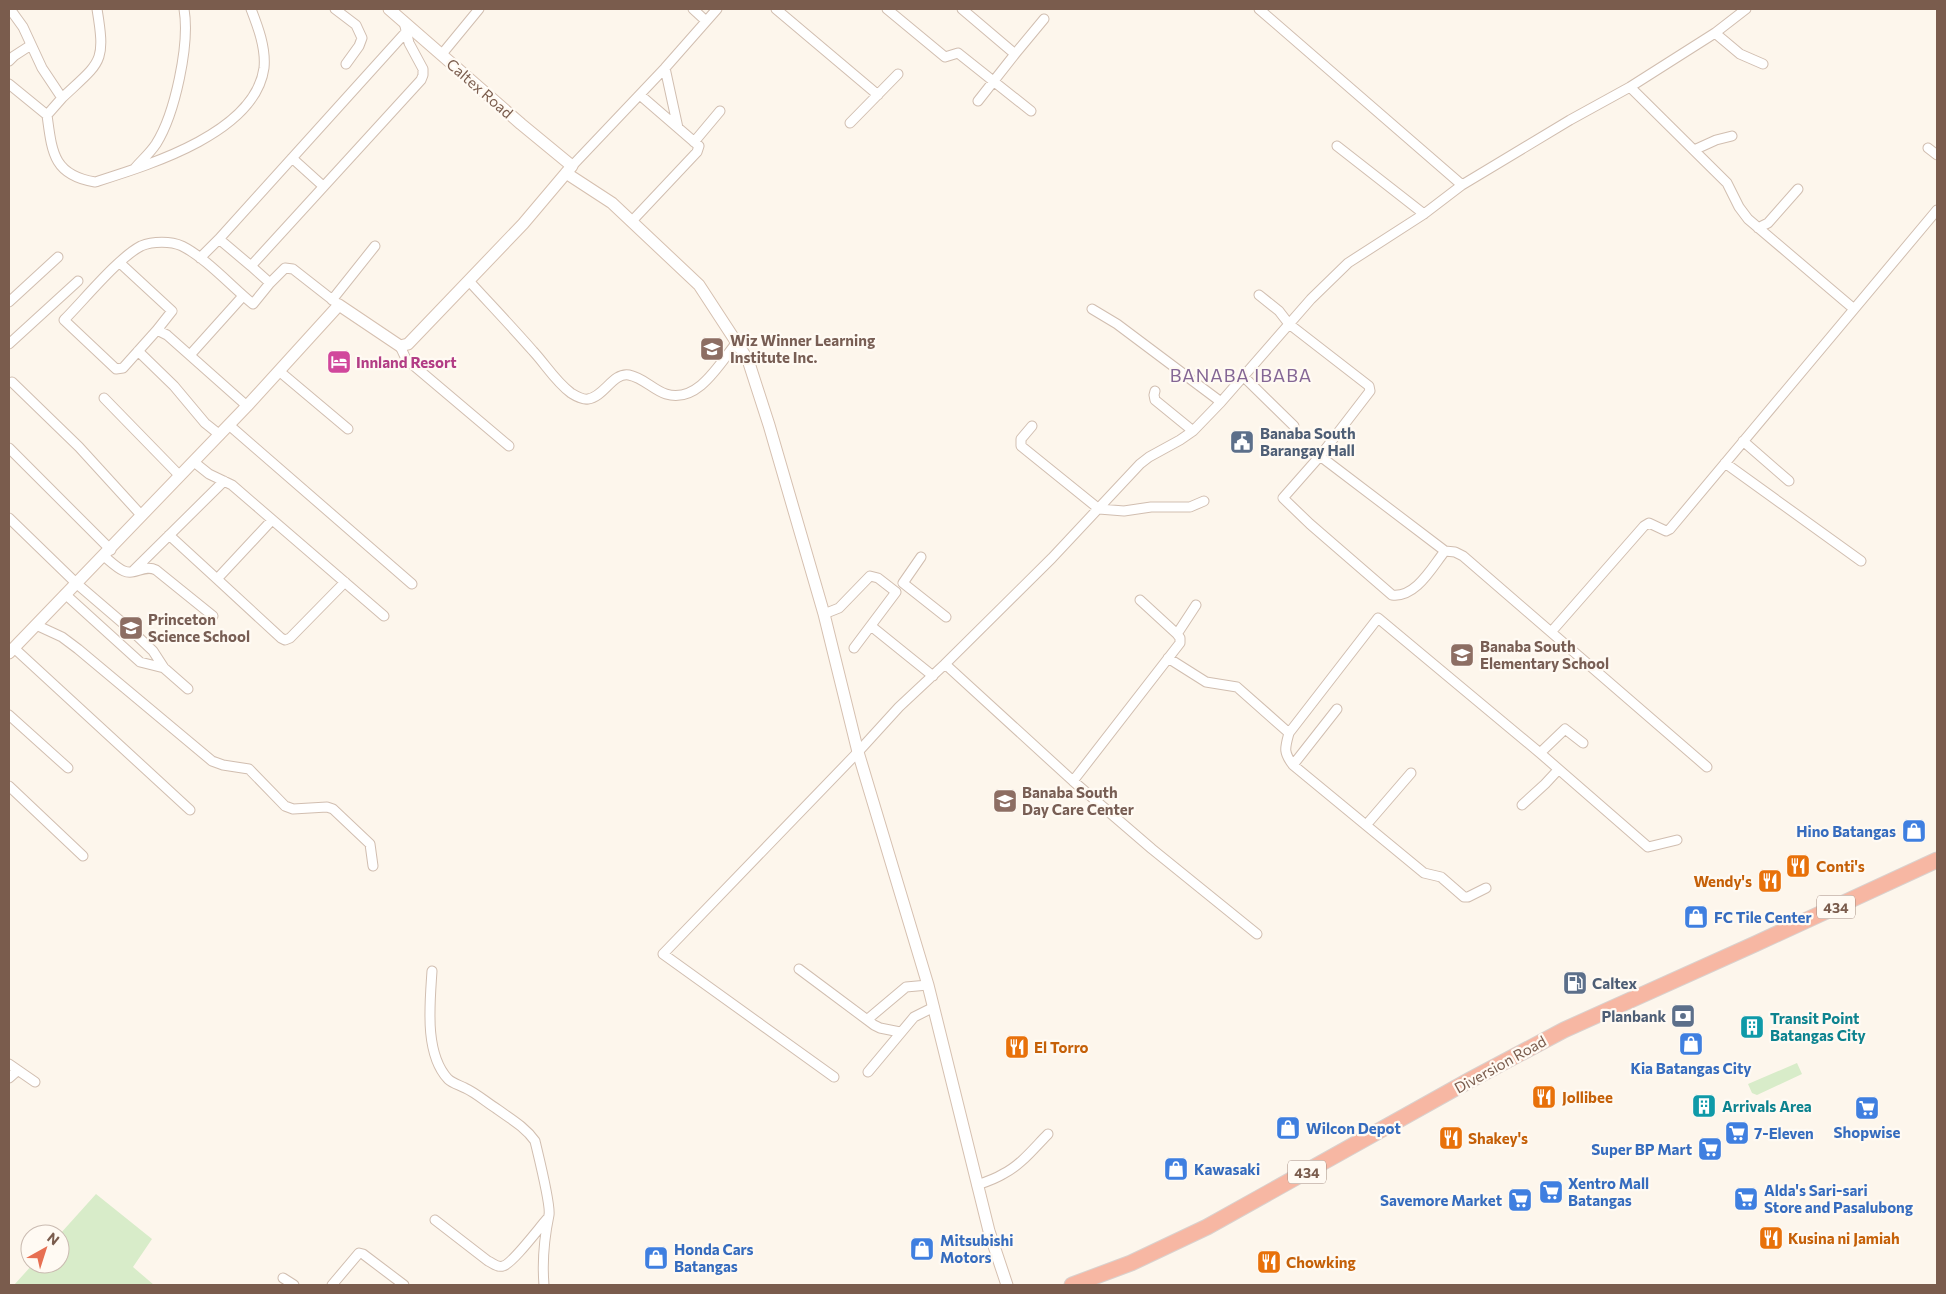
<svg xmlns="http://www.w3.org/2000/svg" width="1946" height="1294" font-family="Commissioner,sans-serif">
<rect width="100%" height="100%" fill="#fdf6ec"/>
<path fill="#d8ecc9" d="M1797,1063l5,11 -45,21 -5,-2 -4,-9z
M96,1194l56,45 -19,28 21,18h-140l19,-21h27v-30z"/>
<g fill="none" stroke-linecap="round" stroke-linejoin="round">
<defs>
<path id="street" d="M335,9l21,16 6,13 -3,8 -13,18
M693,9l13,12
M776,9l102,86
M887,9l58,48 13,-4 73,58
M962,9l53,45 29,-35
M1259,9l203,176
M1715,33l25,21 23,10
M442,54l37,-45
M9,61l5,-5 17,-11
M665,68l13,60
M9,84l38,31 15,-17 -20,-30 -19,-41 -13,-18
M1630,87l85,-54 31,-24
M62,98c39,-37 44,-34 35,-89
M978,101l37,-47
M47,115c5,37 6,60 48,67 54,-17 160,-49 169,-114 2,-20 -6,-41 -13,-59
M850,123l48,-49
M694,142l26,-31
M1337,146l87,68
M1928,148l9,7
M1694,150l22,-10 16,-4
M292,158l31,28
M572,166l93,-98 52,-59
M135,168c7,-8 15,-15 21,-24 19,-30 34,-100 28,-135
M632,221l65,-69 2,-6 -59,-51
M1758,228l10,-5 30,-34
M219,239l32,27
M200,258l19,-19 187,-207
M120,263l52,48 -15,19
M469,281c21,23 43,46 64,70 13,14 22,30 38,42 5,3 11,7 17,6 16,-2 25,-27 41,-24 15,3 24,15 37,19 32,10 54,-31 71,-52
M270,283l15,-15 8,1 46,36
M1259,295l20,16 10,13 80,62 1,5 -50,65 -37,42 27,26 82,71c24,3 40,-28 53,-44
M332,300l43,-54
M9,302l49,-45
M1092,309l25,15 104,78
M9,344l69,-63
M400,346l6,13 103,87
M138,351l36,35 31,37 15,12
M190,355l53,-59
M279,371l69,58
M1243,376l51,50
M12,382l67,65 63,69
M1155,391l-1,4 1,5 38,31
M104,398l76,78
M247,406l-80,-71 -10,-5 -34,38 -7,1 -52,-49c20,-20 54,-62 77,-74 12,-5 30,-5 41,0 24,12 50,41 71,58l17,-21 -19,-17 170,-186 2,-5v-6l-14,-26 -5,-21
M229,425l183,159
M1032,426l-11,13v7l78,63 25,2 27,-4h39l14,-6
M1743,441l46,40
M9,448l102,102
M1320,456l125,95 10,1 8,4 244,211
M194,462l15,12 23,11 152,131
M1725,463l136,98
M9,518l67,65 56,48 21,20 11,17 24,21
M272,520l-55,59 64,59 4,2 5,-2 55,-56
M169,535l48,44
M104,556c6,5 13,12 20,15 11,5 20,-7 32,-1l57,46
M921,557l-18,26 43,34
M132,572l92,-91
M65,594l75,68 24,6
M824,614l15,-6 31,-32 8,2 18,14 -42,56
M36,625l26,12 16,12 134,112 11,4 26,4 36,37 8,3 34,-2 6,2 37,35 3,22
M871,626l62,50
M1552,631l92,-105 5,-3 17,8 4,-2 267,-319
M1177,634l19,-29
M14,648l176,162
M1168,658l38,24 31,5 52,46
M945,664l128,117 79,68 105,85
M9,715l59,53
M1540,753l25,-24 18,14
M1293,765l44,-56
M1073,781l107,-138v-5l-3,-4 -37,-34
M9,786l74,70
M1522,805l23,-21 13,-14
M1367,824l44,-51
M1486,888l-18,9h-4l-23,-20 -17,-4 -131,-108c-10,-13 -8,-17 -4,-32l89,-115 162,135 108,94 29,-7
M799,969l75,56 6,3 20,4
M432,971c-2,32 -8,82 16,108 4,4 11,6 17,9 11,5 21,14 32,21 14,10 28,18 38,32 3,13 16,64 14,74 -5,24 -7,46 -5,70
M868,1019l38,-32 22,-2
M9,1064l26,18
M868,1072l46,-55 20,-10
M834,1077l-171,-123 195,-202 41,-45 46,-43 107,-106 88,-94 9,-7 31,-17 13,-9 28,-29 90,-103 37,-36 76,-49 38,-29 108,-65 60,-33 97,96 12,24 9,12 106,90
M9,1078l8,-7
M977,1185c9,-3 18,-6 26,-11 18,-9 31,-26 45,-40
M435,1220l53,41c5,2 9,7 15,5 9,-2 36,-38 44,-47
M283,1278l11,7
M332,1285l27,-32 4,1 41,31"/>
<path id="secondary" d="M566,173l46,30 87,82 49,75 21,65 55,189 34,138 70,233 61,246 18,54
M9,653l238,-247 92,-101 61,41 8,-2 115,-120 49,-58 -51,-42 -132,-115"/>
<path id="highway" d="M1072,1285l59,-22 76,-36 263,-147 94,-50 191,-86 182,-84"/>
</defs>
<use href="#street" stroke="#d1beb0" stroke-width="11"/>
<use href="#secondary" stroke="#d6c0b0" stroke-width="13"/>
<use href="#highway" stroke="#dad1cd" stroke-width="17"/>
<use href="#street" stroke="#fff" stroke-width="9"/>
<use href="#secondary" stroke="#fff" stroke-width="11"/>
<use href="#highway" stroke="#f7b7a3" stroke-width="15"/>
</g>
<defs>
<symbol id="school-square" viewBox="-11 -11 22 22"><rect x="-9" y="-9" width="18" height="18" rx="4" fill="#8d6e63" stroke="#fffaf3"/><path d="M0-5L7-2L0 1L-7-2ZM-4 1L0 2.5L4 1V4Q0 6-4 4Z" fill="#fff"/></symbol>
<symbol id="hotel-square" viewBox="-11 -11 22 22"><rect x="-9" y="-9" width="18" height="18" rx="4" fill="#d1479c" stroke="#fffaf3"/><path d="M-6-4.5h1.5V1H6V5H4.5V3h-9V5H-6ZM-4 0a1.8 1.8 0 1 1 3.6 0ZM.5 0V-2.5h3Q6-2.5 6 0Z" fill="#fff"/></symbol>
<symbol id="civic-square" viewBox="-11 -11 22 22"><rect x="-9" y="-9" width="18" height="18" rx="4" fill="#5c6f8a" stroke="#fffaf3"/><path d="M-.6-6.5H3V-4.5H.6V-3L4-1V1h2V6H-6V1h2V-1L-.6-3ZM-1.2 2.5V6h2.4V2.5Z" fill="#fff"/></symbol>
<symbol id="shop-square" viewBox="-11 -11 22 22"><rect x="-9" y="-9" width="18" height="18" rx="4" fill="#3f7fe0" stroke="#fffaf3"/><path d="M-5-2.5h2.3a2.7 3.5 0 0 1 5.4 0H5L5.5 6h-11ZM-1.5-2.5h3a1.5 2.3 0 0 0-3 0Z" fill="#fff"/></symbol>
<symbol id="restaurant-square" viewBox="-11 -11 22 22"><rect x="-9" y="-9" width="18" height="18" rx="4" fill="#e8710a" stroke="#fffaf3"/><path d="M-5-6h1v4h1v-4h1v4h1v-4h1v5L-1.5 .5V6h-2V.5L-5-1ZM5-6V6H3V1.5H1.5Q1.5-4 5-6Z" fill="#fff"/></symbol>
<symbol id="fuel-square" viewBox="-11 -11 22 22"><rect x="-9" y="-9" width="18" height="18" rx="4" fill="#5c6f8a" stroke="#fffaf3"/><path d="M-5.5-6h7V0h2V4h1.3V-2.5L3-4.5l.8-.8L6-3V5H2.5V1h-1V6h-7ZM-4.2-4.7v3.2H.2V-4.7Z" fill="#fff"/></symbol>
<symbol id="bank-square" viewBox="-11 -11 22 22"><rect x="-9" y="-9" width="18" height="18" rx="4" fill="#5c6f8a" stroke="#fffaf3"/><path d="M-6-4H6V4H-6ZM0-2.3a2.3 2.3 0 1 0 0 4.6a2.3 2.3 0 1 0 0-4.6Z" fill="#fff"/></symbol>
<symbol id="building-square" viewBox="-11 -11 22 22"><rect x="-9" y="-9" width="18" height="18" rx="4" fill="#0f9aa8" stroke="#fffaf3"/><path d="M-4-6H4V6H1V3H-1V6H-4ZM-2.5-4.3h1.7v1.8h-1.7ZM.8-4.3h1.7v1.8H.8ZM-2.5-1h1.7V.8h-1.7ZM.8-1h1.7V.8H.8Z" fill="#fff"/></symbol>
<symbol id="supermarket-square" viewBox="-11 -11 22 22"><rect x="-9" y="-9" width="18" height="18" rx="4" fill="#3f7fe0" stroke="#fffaf3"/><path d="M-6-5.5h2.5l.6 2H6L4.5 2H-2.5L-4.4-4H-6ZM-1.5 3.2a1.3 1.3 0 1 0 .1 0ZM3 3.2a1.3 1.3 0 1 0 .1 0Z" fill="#fff"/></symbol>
</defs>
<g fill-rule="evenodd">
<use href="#school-square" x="698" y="335" width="28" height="28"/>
<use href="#hotel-square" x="325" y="348" width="28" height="28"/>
<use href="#civic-square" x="1228" y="428" width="28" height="28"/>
<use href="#school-square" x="117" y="614" width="28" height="28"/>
<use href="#school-square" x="1448" y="641" width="28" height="28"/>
<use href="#school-square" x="991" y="787" width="28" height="28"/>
<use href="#shop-square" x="1900" y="817" width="28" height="28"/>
<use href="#restaurant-square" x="1784" y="852" width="28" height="28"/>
<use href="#restaurant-square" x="1756" y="867" width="28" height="28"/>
<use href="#shop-square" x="1682" y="903" width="28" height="28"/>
<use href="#fuel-square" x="1561" y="969" width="28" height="28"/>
<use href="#bank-square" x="1669" y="1002" width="28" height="28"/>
<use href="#building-square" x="1738" y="1013" width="28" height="28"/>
<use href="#shop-square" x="1677" y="1030" width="28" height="28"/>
<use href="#restaurant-square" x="1003" y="1033" width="28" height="28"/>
<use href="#restaurant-square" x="1530" y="1083" width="28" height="28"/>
<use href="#building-square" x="1690" y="1092" width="28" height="28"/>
<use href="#supermarket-square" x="1853" y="1094" width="28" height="28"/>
<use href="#shop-square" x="1274" y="1114" width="28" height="28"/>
<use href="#supermarket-square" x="1723" y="1119" width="28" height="28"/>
<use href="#restaurant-square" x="1437" y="1124" width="28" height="28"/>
<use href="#supermarket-square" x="1696" y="1135" width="28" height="28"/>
<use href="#shop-square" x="1162" y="1155" width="28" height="28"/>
<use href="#supermarket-square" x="1537" y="1178" width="28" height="28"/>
<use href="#supermarket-square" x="1732" y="1185" width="28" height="28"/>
<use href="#supermarket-square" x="1506" y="1186" width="28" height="28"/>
<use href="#restaurant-square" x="1757" y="1224" width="28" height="28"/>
<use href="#shop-square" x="908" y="1235" width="28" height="28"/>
<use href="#shop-square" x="642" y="1244" width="28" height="28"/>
<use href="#restaurant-square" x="1255" y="1248" width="28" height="28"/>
</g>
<g text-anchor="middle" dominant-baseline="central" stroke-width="4.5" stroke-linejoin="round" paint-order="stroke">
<g fill="#fffaf3" stroke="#a28b7f" stroke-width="1">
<rect x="1817" y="895.5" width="38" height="23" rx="4"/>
<rect x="1288" y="1160.5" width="38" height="23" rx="4"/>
</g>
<g font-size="14" font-weight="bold" fill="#7a5c4d">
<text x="1836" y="907">434</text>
<text x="1307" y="1172">434</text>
</g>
<g font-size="15" fill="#7a5c4d" stroke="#fffaf3">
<text transform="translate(480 88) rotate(41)">Caltex Road</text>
<text transform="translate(1500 1064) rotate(-29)">Diversion Road</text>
</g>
<g font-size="15" font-weight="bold" fill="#785e54" stroke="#fffaf3" text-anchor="start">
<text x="730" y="340">Wiz Winner Learning<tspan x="730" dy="17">Institute Inc.</tspan></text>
<text x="148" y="619">Princeton<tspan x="148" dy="17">Science School</tspan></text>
<text x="1480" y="646">Banaba South<tspan x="1480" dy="17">Elementary School</tspan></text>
<text x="1022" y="792">Banaba South<tspan x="1022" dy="17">Day Care Center</tspan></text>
</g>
<g font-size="15" font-weight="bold" fill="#b23c85" stroke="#fffaf3" text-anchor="start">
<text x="356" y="362">Innland Resort</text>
</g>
<g font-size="15" font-weight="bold" fill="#4e5e75" stroke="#fffaf3" text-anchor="start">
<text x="1260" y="433">Banaba South<tspan x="1260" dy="17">Barangay Hall</tspan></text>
<text x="1592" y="983">Caltex</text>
<text x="1666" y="1016" text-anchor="end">Planbank</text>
</g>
<g font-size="15" font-weight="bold" fill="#366cbe" stroke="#fffaf3" text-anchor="start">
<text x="1896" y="831" text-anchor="end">Hino Batangas</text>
<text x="1714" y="917">FC Tile Center</text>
<text x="1691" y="1068" text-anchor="middle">Kia Batangas City</text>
<text x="1306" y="1128">Wilcon Depot</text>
<text x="1867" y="1132" text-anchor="middle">Shopwise</text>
<text x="1754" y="1133">7-Eleven</text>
<text x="1692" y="1149" text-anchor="end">Super BP Mart</text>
<text x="1194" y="1169">Kawasaki</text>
<text x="1568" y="1183">Xentro Mall<tspan x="1568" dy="17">Batangas</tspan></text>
<text x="1764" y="1190">Alda's Sari-sari<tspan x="1764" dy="17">Store and Pasalubong</tspan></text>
<text x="1502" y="1200" text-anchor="end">Savemore Market</text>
<text x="940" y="1240">Mitsubishi<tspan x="940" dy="17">Motors</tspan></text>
<text x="674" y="1249">Honda Cars<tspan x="674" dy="17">Batangas</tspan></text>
</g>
<g font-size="15" font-weight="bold" fill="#c56008" stroke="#fffaf3" text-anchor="start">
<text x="1816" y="866">Conti's</text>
<text x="1752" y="881" text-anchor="end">Wendy's</text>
<text x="1034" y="1047">El Torro</text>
<text x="1562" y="1097">Jollibee</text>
<text x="1468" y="1138">Shakey's</text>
<text x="1788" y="1238">Kusina ni Jamiah</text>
<text x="1286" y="1262">Chowking</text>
</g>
<g font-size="15" font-weight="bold" fill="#0d838f" stroke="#fffaf3" text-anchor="start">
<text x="1770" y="1018">Transit Point<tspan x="1770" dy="17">Batangas City</tspan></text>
<text x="1722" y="1106">Arrivals Area</text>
</g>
<g font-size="18" letter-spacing="1" fill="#846695" stroke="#fffaf3">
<text x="1241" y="375">BANABA IBABA</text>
</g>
</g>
<rect width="1946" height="1294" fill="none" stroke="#7a5c4d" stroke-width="20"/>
<g transform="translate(45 1249) rotate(39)"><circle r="24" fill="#fffaf3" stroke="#cabbb1"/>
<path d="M0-4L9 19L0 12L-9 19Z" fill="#e76f51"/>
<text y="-8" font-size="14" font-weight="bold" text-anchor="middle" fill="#7a5c4d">N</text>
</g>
</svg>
